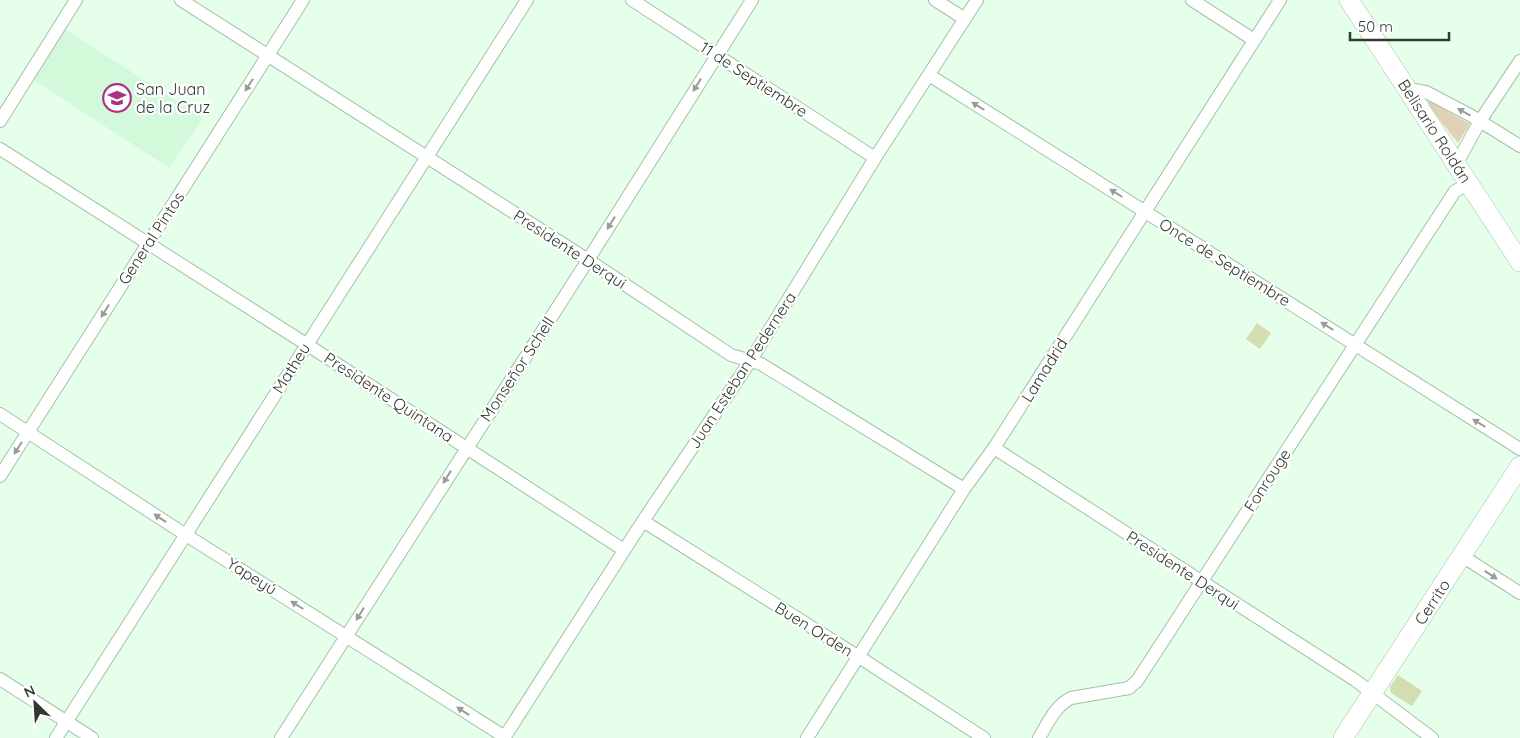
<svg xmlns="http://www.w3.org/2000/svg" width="1520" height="738" font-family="Quicksand,sans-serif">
<rect width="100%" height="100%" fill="#e6ffeb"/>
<path fill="#d3f9db" d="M65,29l138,89 -34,50 -137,-89z"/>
<path fill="#e0d2b5" d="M1429,101l41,23 -12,19 -31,-39z"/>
<path fill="#d3ddaf" d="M1257,323l14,10 -11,16 -14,-10z
M1398,675l24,16 -10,15 -21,-13 -1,-6z"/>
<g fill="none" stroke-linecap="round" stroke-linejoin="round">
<defs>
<path id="street" d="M181,0l407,260 143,95 30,9 203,125
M632,0l243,158
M935,0l30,19
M1192,0l62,40
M929,75l591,374
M1408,89l18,3 44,23 50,31
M0,121l76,-121
M0,149l306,195 318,206
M1457,163l23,-42 40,-60
M0,414l186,121 319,202
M994,448l361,232 77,58
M0,476l303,-476
M643,521l216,136 125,81
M1462,556l58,37
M0,679l92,59
M56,738l471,-738
M281,738l307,-478 164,-260
M504,738l139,-217 108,-161 124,-202 102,-158
M807,738l157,-249 30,-41 286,-448
M1039,738c9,-15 16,-32 32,-40l58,-10 8,-7 318,-490 15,-7"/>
<path id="secondary" d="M1349,0l171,262
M1343,738l177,-272"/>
</defs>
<use href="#street" stroke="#a3c1a9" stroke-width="14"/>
<use href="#secondary" stroke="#a3c1a9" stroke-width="20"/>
<use href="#street" stroke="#fff" stroke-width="12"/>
<use href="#secondary" stroke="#fff" stroke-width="19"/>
</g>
<defs><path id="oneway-solid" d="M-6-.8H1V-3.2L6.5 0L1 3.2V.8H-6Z" transform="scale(1.25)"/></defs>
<g fill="#979d98">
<use href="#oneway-solid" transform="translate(249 85) rotate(123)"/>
<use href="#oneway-solid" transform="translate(697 85) rotate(122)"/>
<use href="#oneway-solid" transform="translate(978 106) rotate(-148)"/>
<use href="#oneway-solid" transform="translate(1464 112) rotate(-151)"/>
<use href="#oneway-solid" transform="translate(1116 193) rotate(-148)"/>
<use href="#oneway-solid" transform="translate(611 223) rotate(122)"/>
<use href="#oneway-solid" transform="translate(105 311) rotate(122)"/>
<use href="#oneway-solid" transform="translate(1327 326) rotate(-148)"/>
<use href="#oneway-solid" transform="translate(1479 423) rotate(-148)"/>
<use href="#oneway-solid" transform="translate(18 448) rotate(123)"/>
<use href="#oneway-solid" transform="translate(447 477) rotate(122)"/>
<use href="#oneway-solid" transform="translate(160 518) rotate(-147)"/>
<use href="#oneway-solid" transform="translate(1491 575) rotate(33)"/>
<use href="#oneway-solid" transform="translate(297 605) rotate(-148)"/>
<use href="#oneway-solid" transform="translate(360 614) rotate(122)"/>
<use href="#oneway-solid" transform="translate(463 711) rotate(-147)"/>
</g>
<defs>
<symbol id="school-ring" viewBox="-11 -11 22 22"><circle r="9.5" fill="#fff" stroke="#ac3184" stroke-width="1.5"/><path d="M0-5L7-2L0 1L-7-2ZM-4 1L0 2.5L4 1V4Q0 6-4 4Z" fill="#ac3184"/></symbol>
</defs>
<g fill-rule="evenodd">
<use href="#school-ring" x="101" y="82" width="32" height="32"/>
</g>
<g text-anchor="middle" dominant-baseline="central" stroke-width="4.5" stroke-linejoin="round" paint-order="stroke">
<g font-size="16" fill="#2f3b31" stroke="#fff">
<text transform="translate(754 79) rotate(33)">11 de Septiembre</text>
<text transform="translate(1435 131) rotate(57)">Belisario Roldán</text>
<text transform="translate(151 238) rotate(-57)">General Pintos</text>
<text transform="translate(570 249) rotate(33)">Presidente Derqui</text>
<text transform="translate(1225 262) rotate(32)">Once de Septiembre</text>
<text transform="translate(291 368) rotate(-58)">Matheu</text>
<text transform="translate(517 369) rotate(-57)">Monseñor Schell</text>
<text transform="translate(742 370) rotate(-57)">Juan Esteban Pedernera</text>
<text transform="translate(1044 370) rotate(-58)">Lamadrid</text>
<text transform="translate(389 397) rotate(33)">Presidente Quintana</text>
<text transform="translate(1267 480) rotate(-57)">Fonrouge</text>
<text transform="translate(1183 570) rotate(33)">Presidente Derqui</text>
<text transform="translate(252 576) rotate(32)">Yapeyú</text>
<text transform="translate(1432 602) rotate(-57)">Cerrito</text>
<text transform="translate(814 629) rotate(32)">Buen Orden</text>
</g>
<g font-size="16" fill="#2f3b31" stroke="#fff" text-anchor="start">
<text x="136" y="89">San Juan<tspan x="136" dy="18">de la Cruz</tspan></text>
</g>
</g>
<g transform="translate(35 703) rotate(335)" stroke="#ffffff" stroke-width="4" paint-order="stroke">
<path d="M0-4L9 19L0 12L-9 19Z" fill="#2f3b31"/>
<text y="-8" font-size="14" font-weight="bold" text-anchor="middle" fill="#2f3b31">N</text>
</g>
<path d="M1350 32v8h99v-8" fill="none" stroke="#2f3b31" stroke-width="2.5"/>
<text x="1358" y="32" font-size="15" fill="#2f3b31" stroke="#ffffff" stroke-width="4" paint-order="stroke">50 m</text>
</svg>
